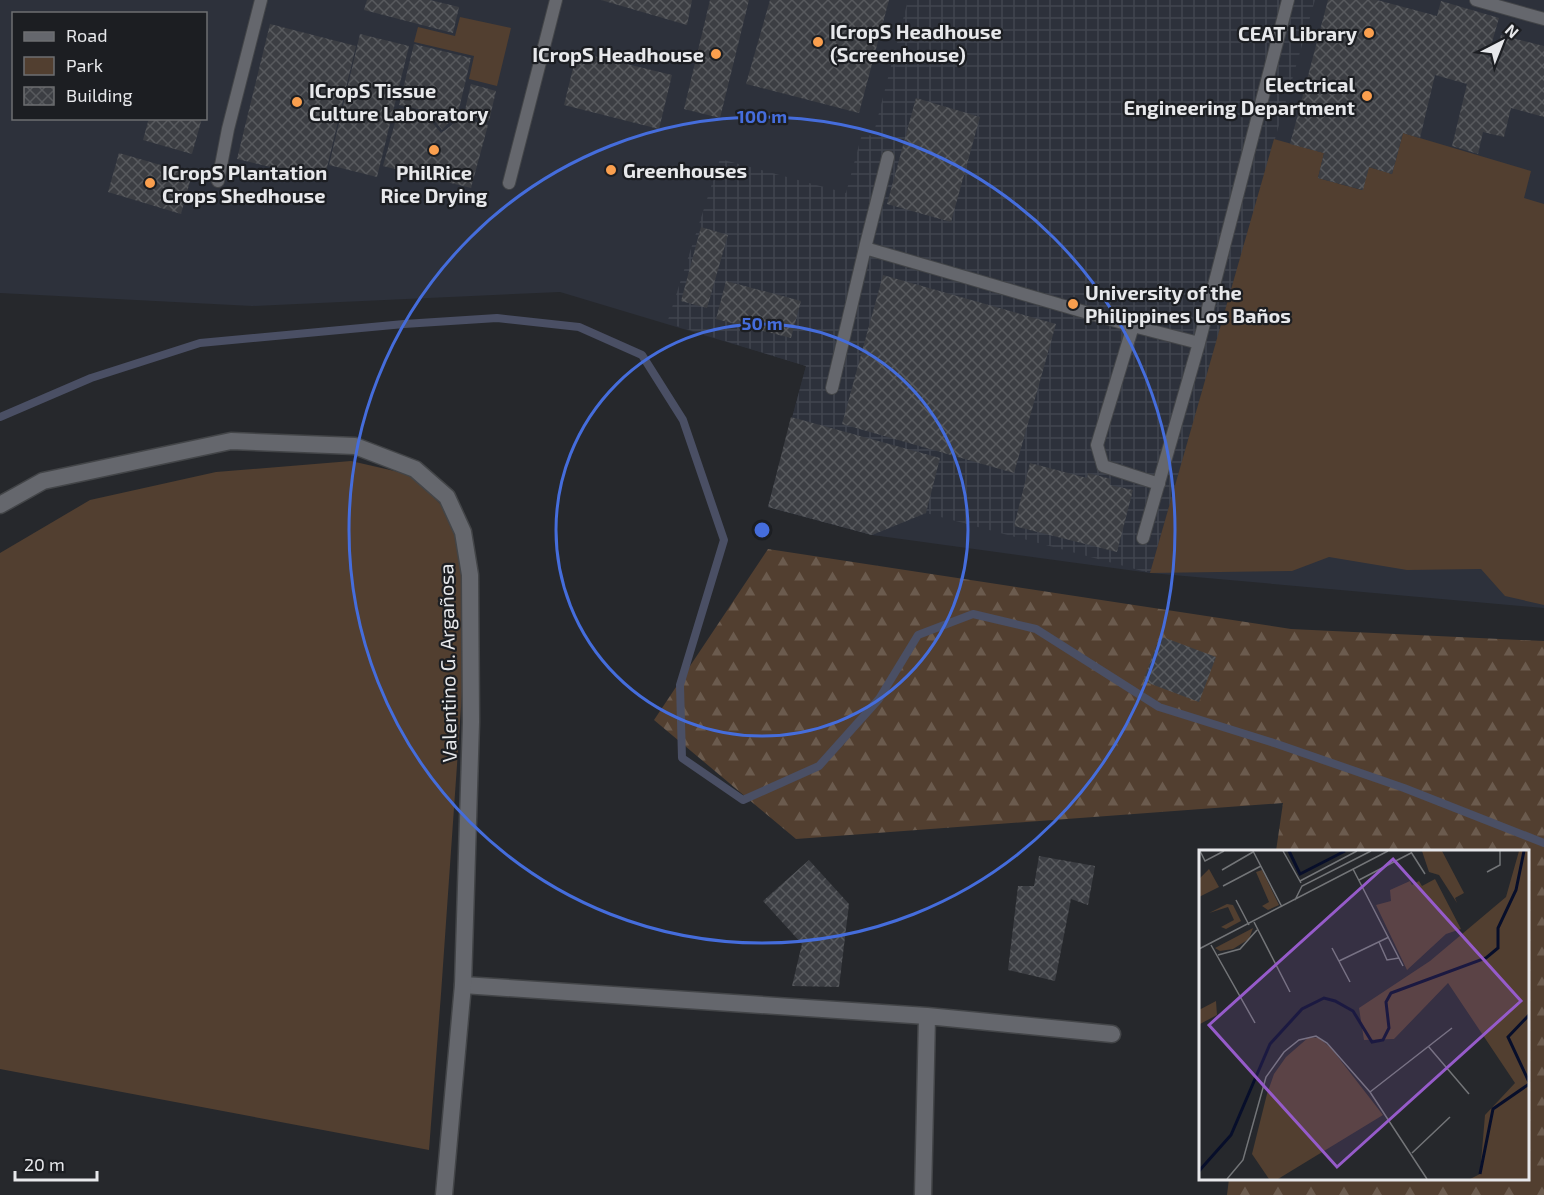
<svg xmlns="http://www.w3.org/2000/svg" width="1544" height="1195" font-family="'Exo 2',sans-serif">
<defs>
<pattern id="industrial-grid" width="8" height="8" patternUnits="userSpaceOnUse" patternTransform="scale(1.5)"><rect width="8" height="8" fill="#2d313b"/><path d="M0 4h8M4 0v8" fill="none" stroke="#41454e"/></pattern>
<pattern id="forest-firs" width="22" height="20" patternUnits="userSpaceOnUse" patternTransform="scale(1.5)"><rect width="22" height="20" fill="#523f30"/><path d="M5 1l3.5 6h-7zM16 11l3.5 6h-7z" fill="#6b5b4e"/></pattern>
<pattern id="building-cross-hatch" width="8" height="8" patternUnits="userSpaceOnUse" patternTransform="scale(1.5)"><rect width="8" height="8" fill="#3c3e43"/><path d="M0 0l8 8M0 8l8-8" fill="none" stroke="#585a5e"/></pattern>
</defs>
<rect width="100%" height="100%" fill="#26282c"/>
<path fill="#2d313b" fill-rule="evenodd" d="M0,0h1544v608l-394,-35 -278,-38 -104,-28 38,-141 -246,-74 -308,14 -252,-13zM14,14h192v104h-192z"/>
<path fill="url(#industrial-grid)" d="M908,0h407l-165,573 -224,-60 -54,22 -104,-28 38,-141 -139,-43 53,-164 126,34 16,-59 11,2z"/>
<path fill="#523f30" d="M460,17l51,11 -14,58 -28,-7 5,-23 -60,-14 4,-15 37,9z
M1403,133l128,38 -7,27 20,6v401l-39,-9 -24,-27 -74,1 -78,-13 -37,14 -142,2 124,-434 50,14 -6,25 44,12 7,-23 23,7z
M351,461l61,14 45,46 10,101 -26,372 -12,156 -429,-81v-516l90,-53 126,-28z"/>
<path fill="url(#forest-firs)" d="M768,549l523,80 253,12v554h-317l2,-16 299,-1v-326l-252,-1 7,-48 -487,36 -142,-119z"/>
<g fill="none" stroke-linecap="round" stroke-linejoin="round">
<path stroke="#4a4f64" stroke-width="8" d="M0,417l91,-39 109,-35 204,-19 93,-6 82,9 63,28 41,65 41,120 -44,145 2,73 61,42 76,-34 60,-67 39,-64 55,-21 63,15 123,78 118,37 127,44 140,55"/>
</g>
<path fill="url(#building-cross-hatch)" d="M367,0h63l29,7 -6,26 -89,-23z
M601,0h91l-5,25z
M710,0h39l-29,118 -36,-9z
M770,0h119l-30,113 -113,-29z
M1328,0h49l60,16 4,-15 58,17 -11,38 7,2 6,-23 43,11v71l-33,-9 -7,29 -21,-5 -5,22 -26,-8 15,-62 -32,-9 -15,63 -17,-5 -11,41 -23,-7 -6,23 -45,-12 6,-25 -34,-9z
M270,24l86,22 -32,134 -87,-21z
M360,34l49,12 -32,131 -48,-12z
M414,44l57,14 -13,55 -16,17 -15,-19 -28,-6z
M577,52l95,23 -13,54 -95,-24z
M471,84l25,7 -7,30 -25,-7z
M916,98l64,19 -29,105 -64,-18z
M399,108l26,6 16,19 20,-15 27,7 -17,63 -88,-22z
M149,118h53l-10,36 -49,-14z
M119,153l73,21 -11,40 -73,-22z
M701,227l27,8 -21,73 -26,-7z
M883,275l173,49 -42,149 -172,-49z
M726,281l75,20 -10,37 -75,-19z
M791,417l149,41 -14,55 -54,22 -104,-28z
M1030,463l57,15 1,-5 23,6 -1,6 23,5 -16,62 -103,-26z
M1160,636l56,21 -17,45 -56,-21z
M1039,856l56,10 -7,39 -17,-6 -16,82 -47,-11 10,-84h16z
M809,860l40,44 -10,83 -47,-1 10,-42 -39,-43z"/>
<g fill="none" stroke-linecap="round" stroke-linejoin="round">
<defs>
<path id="service" d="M1476,0l68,19
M218,181l10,-52 33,-129
M509,183l47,-183
M865,248l268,78 66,17
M1133,326l-36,119 6,21 56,18
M832,388l33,-140 23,-91
M1143,538l56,-195 89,-343"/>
<path id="minor" d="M463,985l464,31 185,18
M923,1195l4,-179"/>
<path id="tertiary" d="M0,505l43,-24 188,-40 124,5 60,23 32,28 16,35 7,43 1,147 -8,263 -19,210"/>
</defs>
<use href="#service" stroke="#434548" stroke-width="14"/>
<use href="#minor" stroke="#434548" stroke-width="19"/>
<use href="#tertiary" stroke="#434548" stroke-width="19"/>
<use href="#service" stroke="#65676d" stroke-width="12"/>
<use href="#minor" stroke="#65676d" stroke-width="16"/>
<use href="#tertiary" stroke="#65676d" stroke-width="16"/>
</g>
<g fill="none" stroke="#456ddc" stroke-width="3">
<circle cx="762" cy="530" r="206"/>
<circle cx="762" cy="530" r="413"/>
</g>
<g fill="#fa9f4e" stroke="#1c1e22" stroke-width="2">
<circle cx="1369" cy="33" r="6"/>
<circle cx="818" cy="42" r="6"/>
<circle cx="716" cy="54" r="6"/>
<circle cx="1367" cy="96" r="6"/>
<circle cx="297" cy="102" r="6"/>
<circle cx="434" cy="150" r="6"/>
<circle cx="611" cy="170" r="6"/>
<circle cx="150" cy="183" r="6"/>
<circle cx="1073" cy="304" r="6"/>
</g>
<g text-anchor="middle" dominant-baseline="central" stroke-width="4.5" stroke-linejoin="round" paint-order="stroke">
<g font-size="20" font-weight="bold" fill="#e7e8eb" stroke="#1c1e22" text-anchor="start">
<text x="830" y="31">ICropS Headhouse<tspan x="830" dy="23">(Screenhouse)</tspan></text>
<text x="1357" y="33" text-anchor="end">CEAT Library</text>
<text x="704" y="54" text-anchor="end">ICropS Headhouse</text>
<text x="1355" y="84" text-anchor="end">Electrical<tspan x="1355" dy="23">Engineering Department</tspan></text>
<text x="309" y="90">ICropS Tissue<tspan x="309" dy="23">Culture Laboratory</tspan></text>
<text x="623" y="170">Greenhouses</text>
<text x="162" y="172">ICropS Plantation<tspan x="162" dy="23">Crops Shedhouse</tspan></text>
<text x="434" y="172" text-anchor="middle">PhilRice<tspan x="434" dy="23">Rice Drying</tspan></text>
<text x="1085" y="292">University of the<tspan x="1085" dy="23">Philippines Los Baños</tspan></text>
</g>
<g font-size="20" fill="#e7e8eb" stroke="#1c1e22">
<text transform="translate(447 663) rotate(-91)">Valentino G. Argañosa</text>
</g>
</g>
<g transform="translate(1199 850)">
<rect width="330" height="330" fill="#26282c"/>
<path d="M223,1h20l22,42 -9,5 2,5 -18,-28 -10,-3zM10,19l10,18 -20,10v-18zM63,20l17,35 -11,5 -6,-4 7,-4 -13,-30zM236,29l26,50 -15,5 -39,36 -31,-65 15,-4 -1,-11 20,-9 2,4 7,-4 3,5zM28,54l6,1 8,16 -15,8 -5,-2 13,-7 -6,-13 -19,6zM54,78l-4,11 -16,10 -13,2 -5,-3zM17,151l1,14 -17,9 -1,-14zM110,187l10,1 12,10 52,67 -105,64h-9l-17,-25 15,-60 7,-20 12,-17z" fill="#523f30"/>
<path d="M320,1h10v328h-59l10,-5 5,-59 30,-32 -67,-100 -54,56 -30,1 -5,-32 71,-47 76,-64z" fill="#523f30"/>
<path fill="none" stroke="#070e2a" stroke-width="3" d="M90,1l11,23 45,-23M330,165l-21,22 21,45M0,321l32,-36 39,-91 32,-35 22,-11 11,3 18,10 19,31 11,-2 6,-12 -3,-26 5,-9 95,-35 12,-10v-20l18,-38 8,-39M281,324l13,-65 36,-25"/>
<path fill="none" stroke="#737578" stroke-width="1.5" d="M1,1l5,10 19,-10M54,1l29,56M84,1l18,32M212,2l14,22M154,19l50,97M23,20l31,-18M288,22l13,-7v-14M160,30l52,-27M101,31l57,-30M24,36l38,-20M37,50l13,25M96,50l7,-14 69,-35M55,72l36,70M180,92l8,18 12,-2M12,95l44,78M133,98l18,34M0,99l189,-98M19,105l22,-6 17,-19M140,111l50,-24M229,196l41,48M171,242l82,-64M213,303l38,-36M28,329l16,-19 23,-83 18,-25 15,-12 17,-4 11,7 43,49 57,87"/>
<path fill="#965bca" fill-opacity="0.15" stroke="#965bca" stroke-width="3" d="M194,9l128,142 -184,166 -128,-142z"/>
<rect width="330" height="330" fill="none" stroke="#e7e8eb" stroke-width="3"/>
</g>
<circle cx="762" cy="530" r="9" fill="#456ddc" stroke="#1c1e22" stroke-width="3"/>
<g font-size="18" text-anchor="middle" font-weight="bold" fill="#456ddc" stroke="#1c1e22" stroke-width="4.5" stroke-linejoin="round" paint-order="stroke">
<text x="762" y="123">100 m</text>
<text x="762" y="330">50 m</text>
</g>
<rect x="12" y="12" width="195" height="108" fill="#1c1e22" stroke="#6d6f72" stroke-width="1.5"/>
<rect x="24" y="32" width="30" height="9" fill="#65676d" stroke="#6d6f72" stroke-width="1.5"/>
<text x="66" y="42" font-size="18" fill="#e7e8eb">Road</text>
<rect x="24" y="57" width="30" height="18" fill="#523f30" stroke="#6d6f72" stroke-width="1.5"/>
<text x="66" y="72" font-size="18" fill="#e7e8eb">Park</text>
<rect x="24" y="87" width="30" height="18" fill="url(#building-cross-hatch)" stroke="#6d6f72" stroke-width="1.5"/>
<text x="66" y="102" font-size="18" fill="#e7e8eb">Building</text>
<g transform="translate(1502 42) rotate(42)" stroke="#1c1e22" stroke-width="4.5" paint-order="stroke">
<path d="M0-4.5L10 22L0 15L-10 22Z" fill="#e7e8eb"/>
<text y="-9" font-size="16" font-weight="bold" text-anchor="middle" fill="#e7e8eb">N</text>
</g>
<path d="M15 1171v9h82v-9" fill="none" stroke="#e7e8eb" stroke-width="3"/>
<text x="24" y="1171" font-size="18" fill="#e7e8eb" stroke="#1c1e22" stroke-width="4.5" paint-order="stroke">20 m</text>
</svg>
